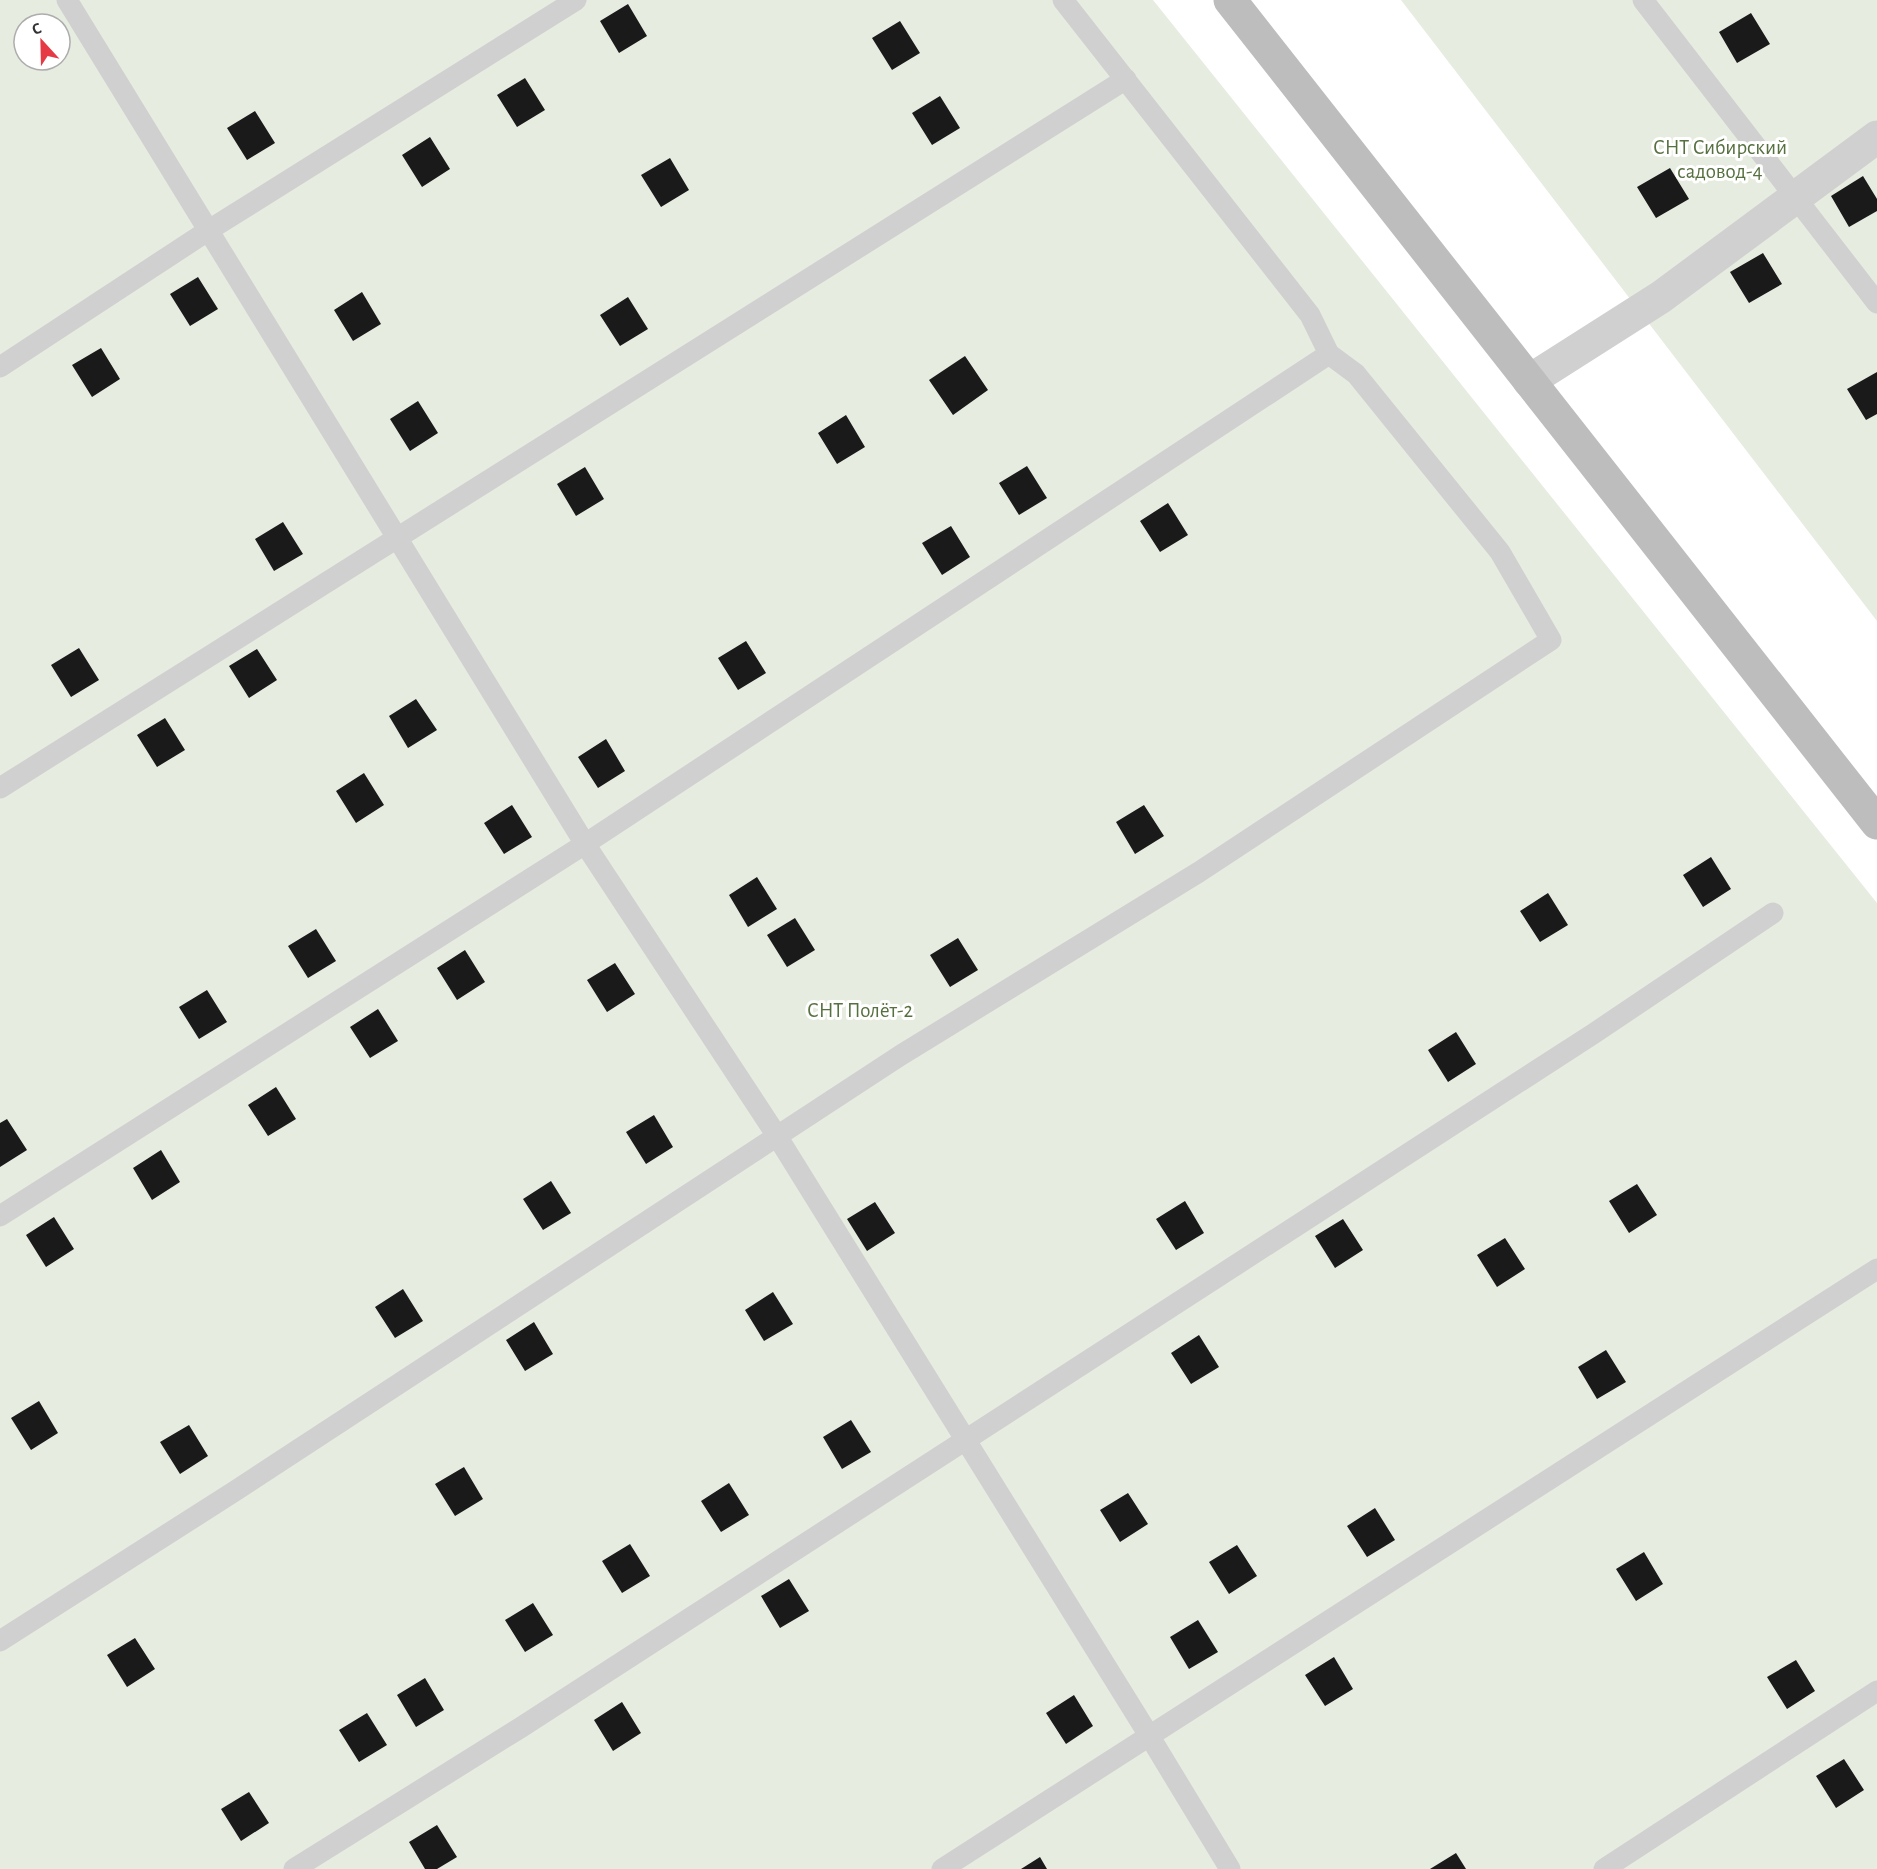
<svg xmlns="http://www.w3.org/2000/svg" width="1877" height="1869" font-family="'Alegreya Sans',sans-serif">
<rect width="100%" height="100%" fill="#fff"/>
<path fill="#e6ecdf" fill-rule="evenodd" d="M0,0h1153l724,903v966h-1877zM24,24h36v36h-36z
M1401,0h476v621z"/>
<path fill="#1a1a1a" d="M628,4l19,32 -28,17 -19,-32z
M1751,13l19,31 -33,19 -18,-31z
M900,21l20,32 -28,17 -20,-32z
M525,78l20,32 -28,17 -20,-32z
M940,96l20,32 -28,17 -20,-32z
M255,111l20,32 -28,17 -20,-32z
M430,137l20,32 -28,18 -20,-32z
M670,158l19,32 -28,17 -20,-32z
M1670,168l19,31 -33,19 -19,-31z
M1863,176l14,23v12l-28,16 -18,-31z
M1763,253l19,31 -33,19 -19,-31z
M198,277l20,32 -28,17 -20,-32z
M362,292l19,32 -28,17 -19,-31z
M628,297l20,32 -28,17 -20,-31z
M101,348l19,31 -28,18 -20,-32z
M965,356l23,34 -35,25 -24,-35z
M1877,372v42l-11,6 -19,-31z
M418,401l20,32 -28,18 -20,-32z
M846,415l19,32 -28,17 -19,-31z
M1027,466l20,32 -28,17 -20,-32z
M585,467l19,32 -28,17 -19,-32z
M1168,503l20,32 -28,17 -20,-31z
M283,522l20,32 -29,17 -19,-32z
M951,526l19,31 -28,18 -20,-32z
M746,641l20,32 -28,17 -20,-32z
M79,648l20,32 -28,17 -20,-32z
M257,649l20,31 -28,18 -20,-32z
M416,699l21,31 -29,18 -19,-32z
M165,718l20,32 -28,17 -20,-32z
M606,739l19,32 -27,17 -20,-31z
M364,773l20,32 -28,18 -20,-32z
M512,805l20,32 -28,17 -20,-31z
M1144,805l20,31 -29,18 -19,-32z
M1711,857l20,32 -28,18 -20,-32z
M757,877l20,32 -29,18 -19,-32z
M1548,893l20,32 -28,17 -20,-31z
M795,918l20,32 -28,17 -20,-32z
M316,929l20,32 -28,17 -20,-32z
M958,938l20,32 -28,17 -20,-32z
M465,950l20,32 -28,18 -20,-32z
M615,963l20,31 -28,18 -20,-32z
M207,990l20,32 -28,17 -20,-32z
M378,1009l20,32 -28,17 -20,-31z
M1456,1032l20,32 -28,18 -20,-32z
M276,1087l20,32 -28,17 -20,-31z
M654,1115l19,32 -27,17 -20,-32z
M7,1119l20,31 -27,17v-44z
M161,1150l19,32 -28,18 -19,-32z
M551,1181l20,32 -28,17 -20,-31z
M1637,1184l20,31 -28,18 -20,-32z
M1185,1201l19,32 -28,17 -20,-31z
M875,1202l20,31 -28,18 -20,-32z
M54,1217l20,32 -28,18 -20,-32z
M1343,1219l20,31 -28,18 -20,-32z
M1505,1238l20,31 -28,18 -20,-32z
M403,1289l20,32 -28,17 -20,-31z
M773,1292l20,32 -29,17 -19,-31z
M534,1322l19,32 -28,17 -19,-31z
M1199,1335l20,32 -28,17 -20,-31z
M1606,1350l20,32 -29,17 -19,-32z
M39,1401l19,32 -27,17 -20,-32z
M851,1420l20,32 -29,17 -19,-32z
M189,1425l19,31 -28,18 -20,-32z
M464,1467l19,32 -28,17 -20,-32z
M729,1483l20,32 -28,17 -20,-31z
M1128,1493l20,31 -28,18 -20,-32z
M1375,1508l20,32 -28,17 -20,-31z
M630,1544l20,32 -28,17 -20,-32z
M1237,1545l20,31 -28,18 -20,-32z
M1644,1552l19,32 -27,17 -20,-32z
M789,1579l20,32 -29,17 -19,-32z
M533,1603l20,32 -28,17 -20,-32z
M1198,1620l20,32 -29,17 -19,-32z
M135,1638l20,31 -28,18 -20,-32z
M1334,1657l19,32 -28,17 -20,-31z
M1796,1660l19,31 -28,18 -20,-32z
M425,1678l19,32 -28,17 -19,-32z
M1074,1695l19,31 -27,18 -20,-31z
M622,1702l19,31 -28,18 -19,-31z
M367,1713l20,32 -28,17 -20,-32z
M1844,1759l20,31 -28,18 -20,-32z
M249,1792l20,31 -28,18 -20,-32z
M437,1825l20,32 -20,12h-12l-16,-27z
M1456,1853l10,16h-36z
M1040,1857l7,12h-26z"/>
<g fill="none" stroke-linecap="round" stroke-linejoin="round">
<path stroke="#d0d0d0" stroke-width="21" d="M67,0l518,844 192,292 373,601 80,132
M1643,0l234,303
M0,367l209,-137 367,-230
M0,788l1126,-709
M0,1216l585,-372 744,-490
M0,1641l235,-150 666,-436 298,-183 352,-232 -51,-88 -144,-178 -27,-20 -19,-39 -247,-315
M294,1869l226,-141 1073,-694 180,-121
M942,1869l935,-600
M1604,1869l273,-178"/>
<path stroke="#d0d0d0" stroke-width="33" d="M1529,381l132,-84 216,-160"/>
<path stroke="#bdbdbd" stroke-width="33" d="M1230,0l647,823"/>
</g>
<g text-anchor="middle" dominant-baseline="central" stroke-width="6" stroke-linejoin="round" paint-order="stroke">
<g font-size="21" fill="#56703f" stroke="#fff">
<text x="1720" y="147">СНТ Сибирский<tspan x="1720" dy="24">садовод-4</tspan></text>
<text x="860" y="1010">СНТ Полёт-2</text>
</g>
</g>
<g transform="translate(42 42) rotate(338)"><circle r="28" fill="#ffffff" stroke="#adadad" stroke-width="1.5"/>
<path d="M0-4.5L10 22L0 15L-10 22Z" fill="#e63946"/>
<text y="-9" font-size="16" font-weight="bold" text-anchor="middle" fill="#333333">С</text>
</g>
</svg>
